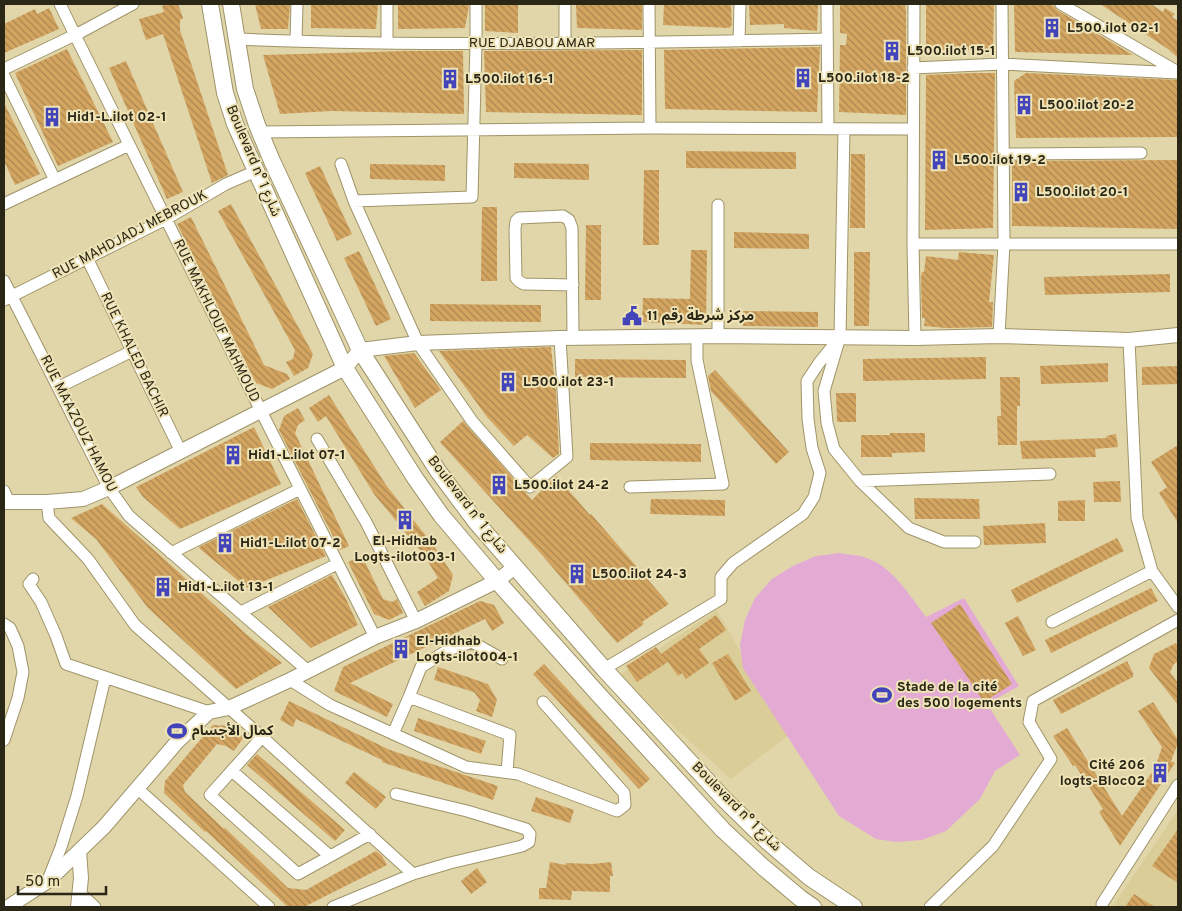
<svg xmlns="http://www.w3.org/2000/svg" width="1182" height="911" font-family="Overpass,'Noto Sans Arabic',sans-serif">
<defs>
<pattern id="building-back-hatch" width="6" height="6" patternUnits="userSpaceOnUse" patternTransform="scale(1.25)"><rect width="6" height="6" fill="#d3a561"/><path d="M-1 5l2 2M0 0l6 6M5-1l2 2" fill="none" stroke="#ab864f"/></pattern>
</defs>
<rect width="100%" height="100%" fill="#e1d6a9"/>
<path fill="#dacd98" d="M717,610l46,82 27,42 -59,45 -113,-103z
M1178,810v97h-66z"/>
<path fill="#e3abd4" d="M840,553c8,2 17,2 24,4 29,9 45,38 62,60l38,-19 55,88 -32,18 33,51 -25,16 -15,28 -34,32 -24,9 -26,2 -20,-3 -37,-23 -96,-148 -3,-23 5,-25 10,-22 17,-19 21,-13 23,-10z"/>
<path fill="url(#building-back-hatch)" d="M169,4h9l5,14 -3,2v10l48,145 -16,8 -49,-149 -17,6 -7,-21 25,-7 -2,-6z
M255,4h35l-2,25h-27z
M311,4h67l-2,25 -65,-1z
M398,4h71l-1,7 -3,17 -67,1z
M485,4h33v29l-33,-2z
M576,4h66v26l-65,-2z
M664,4h67l1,21 -3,3 -66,-3z
M749,4h69l-1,27 -33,-3v-4l-34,1z
M840,4h65l1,8v103l-67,-3 1,-67h6l1,-11 -7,-1z
M926,4h68l-1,46h-67z
M1014,4h36l4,2 3,4 76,45 -118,-3z
M1100,4h51l12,8 2,-4 10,6 -3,3 6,4v37l-10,-9z
M49,8l10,21 -55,24v-29l31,-15 2,5z
M820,47l-3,65 -152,-3 -1,-59z
M67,49l46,93 -55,24 -43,-93z
M642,50v65l-156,-3 -2,-61z
M406,51h57l1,63 -133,-3 -51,3 -17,-59z
M126,61l57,131 -16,7 -58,-131z
M976,73h19l-2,155 -68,2 1,-155z
M1026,73l152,7v57l-162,1 -2,-57z
M4,103l36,71 -25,11 -11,-24z
M686,151l110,1v17l-110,-1z
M851,154h14v74h-15z
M1178,160v69l-166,-3v-65z
M514,163l75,1v16l-75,-2z
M370,164l75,1v16l-75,-2z
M320,166l32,68 -15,7 -32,-68z
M644,170h15v75h-16z
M231,204l82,150 -5,14 -14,8 -8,-14 7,-3 2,-9 -77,-139z
M482,207h15v74h-16z
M191,217l73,148 23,9 3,5 -18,10 -16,-6 -79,-159z
M586,225h15v75h-16z
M734,232l75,2v15l-75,-1z
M691,250h16l-1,75 -64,-3 1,-24 47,1z
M359,251l32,68 -15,7 -32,-68z
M854,252h16l-1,74h-15z
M959,252l35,3 -5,47h4l-1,25 -46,1 -22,-2 1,-8h-3l-1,-41 1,-5h2l2,-16 32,4z
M1170,274v18l-125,3 -1,-18z
M430,304l111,1v17l-111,-1z
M743,311l75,1v15l-75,-1z
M551,347l5,46 3,61 -6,4 -26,-23 -13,11 -27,-29 -48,-66z
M414,353l27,37 -26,18 -31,-52z
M986,357v22l-123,2v-22z
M575,359l111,1v18l-111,-1z
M1108,363v19l-67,2 -1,-18z
M1178,366v18l-36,1v-18z
M715,370l74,82 -13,12 -65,-73 -3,-15z
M1000,377h20v29h-3v39h-19l-1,-29h4z
M836,393h20v29h-19z
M329,395l57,90 48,61 19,29 -4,16 -24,15 -8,-14 21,-14 -14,-23 -50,-61 -48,-78 -8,6 -9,-14z
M298,408l7,12 -7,5 -3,8 54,113 -9,4 -61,-120 5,-14z
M463,421l69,79 24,-24 34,39 1,-1 78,90 -27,18 2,2 -27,19 -75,-88 -102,-113z
M254,427l27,57 -101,45 -37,-32 -7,-10z
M890,433h35v19l-33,1v4h-31v-22h29z
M1116,434l2,13 -23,2 1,8 -74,2 -2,-18 87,-3 -1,-2z
M590,443l111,1v18l-111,-2z
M1178,445v78l-19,-30 8,-6 -16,-25z
M1120,481l1,21h-27l-1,-20z
M914,498l65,1 1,20h-65z
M297,499l29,57 -79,32 -47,-39 -1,-2z
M651,499l74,1v16l-75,-2z
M1085,500v21h-27v-20z
M102,504l70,62 74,68 36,29 -46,26 -88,-81 -52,-69 -25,-21z
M1045,523l1,20 -62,2 -1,-19z
M1117,538l7,13 -107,52 -6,-13z
M362,556l21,43 9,3 5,-3 6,14 -14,7 -15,-6 -26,-52z
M332,575l13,22 13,28 -47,23 -43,-41z
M1151,588l7,13 -107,52 -6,-13z
M480,601l14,4 10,18 -12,8 -7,-12 -135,64 43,21 -6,13 -53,-26 9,-24z
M960,604l52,80 -28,18 -53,-79z
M716,615l10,15 -27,19 10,14 -23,16 -4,-6 -4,3 -10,-14 -31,20 -11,-16 30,-19 5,7z
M1018,616l18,34 -13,6 -18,-33z
M1176,643l2,5v13l-4,3 -4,8 8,11v22l-29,-37 5,-14z
M728,654l23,37 -16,10 -23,-38z
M1127,661l6,12v4l-72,37 -8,-14z
M544,664l106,115 -11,10 -106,-115z
M438,667l50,17 9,16 -5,17 -16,-6 4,-11 -6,-8 -40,-12z
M289,701l101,49 108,36 -5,14 -111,-38v-2l-86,-41 -3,8 -13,-7z
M1153,702l25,38v3l-7,18 4,2 -55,83 -21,-34 4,-3 -28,-44 -2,1 -20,-30 14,-8 55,88 33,-48 7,-21 -24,-36z
M418,718l68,23 -5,13 -67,-23z
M213,725l17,1 14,11 -10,14 -8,-5 -9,-2 -34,41 2,7 39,37 1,-1 63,60 18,2 70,-39 6,5 5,9 -83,42h-16l-82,-76 -1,1 -41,-39 1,-12z
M257,754l88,76 -10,11 -88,-76z
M354,772l32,25 -10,12 -31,-26z
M536,797l38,13 -4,13 -39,-12z
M1178,829v54l-26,-17z
M550,862l16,3v-2l26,1 19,-2 2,14h-3v16l-38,-1 -1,9 -32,-1v-11h7z
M477,868l10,14 -16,12 -10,-13z
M1134,894l21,13h-30z"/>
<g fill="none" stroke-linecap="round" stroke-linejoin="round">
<defs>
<path id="minor" d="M60,4l15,31 186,376 114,226
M565,4v39
M649,4l1,124
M827,4l1,125
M914,4l-1,240 2,94
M1061,4l117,68
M237,39c197,8 394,4 590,0
M296,41l1,-37
M739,41l1,-37
M387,43v-39
M913,68l89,-4 176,9
M4,69l77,-37 52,-28
M4,76l51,104
M844,129l-4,208 -16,54 3,32 7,26 26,32 49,47 35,14h31
M260,132l390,-4 263,1
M1003,154l138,-1
M341,164l13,37 64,142 54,78 58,66 37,-30 -7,-119
M354,201l118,-4 4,-154v-39
M4,204l125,-59
M718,205v131
M913,244h265
M87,258l94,194
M4,281l105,207 20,28 178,154
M573,285l-49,-1 -4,-2 -4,-4 -1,-49 1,-8 3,-3 44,-2 6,4 3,8 1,110
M4,300l162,-81 60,-35 30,-13
M999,336l5,-92 -2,-240
M1129,340l8,178 15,53 26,36
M59,387l73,-36
M317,439l49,83 50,99
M860,481l190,-7
M630,487l93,-3 -26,-124v-24
M4,491l5,11
M47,502l2,16 39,41 47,66 127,112 151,137 -80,33
M171,553l129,-64
M33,579l-4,5 12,18 15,34 10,28 143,48
M241,612l96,-48
M1052,622l100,-51
M4,624l6,4 8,18 5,26 -5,26 -14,42
M604,669l117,-70v-22l12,-14 70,-49 11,-17 6,-24 -8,-25 -4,-29 -1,-38 12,-18 17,-21
M290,680l40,25 136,62 52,7 99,37 8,-6 -1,-12 -81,-91
M409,697l12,-30 27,-17 24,-8 30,17
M393,734l16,-37 101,38 -3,37
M262,737l-52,58 88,79 72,-40
M232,771l98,85
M137,788l132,119
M396,794l71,17 59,18 4,5 -1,8 -7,4 -72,17 -37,11
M48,880l13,-33 16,-51 28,-118
M80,893l15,14
M1102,904l76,-119
M930,907l63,-61 58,-87 -22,-37 4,-21 145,-81"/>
<path id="tertiary" d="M4,502h43l36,-3 26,-11 236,-120 15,-18 58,-7 142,-5 158,-2 197,2 84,-2 130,4 49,-5
M8,907l40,-26 56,-54 73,-85 32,-30 20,-4 61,-28 85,-43 41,-16 81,-40 18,-14
M78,907l3,-29 -2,-27"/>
<path id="secondary" d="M210,4l15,89 10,31 8,18 102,226 70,110 26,37 56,66 102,114 124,135 40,37 37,31 13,9
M231,4l14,85 12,36 15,36 88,189 78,121 38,51 128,147 121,131 43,42 41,35 45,30"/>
</defs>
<use href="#minor" stroke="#9f9469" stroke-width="13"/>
<use href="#tertiary" stroke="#9f9469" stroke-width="16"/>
<use href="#secondary" stroke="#9f9469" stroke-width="18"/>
<use href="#minor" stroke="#fff" stroke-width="11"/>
<use href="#tertiary" stroke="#fff" stroke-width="14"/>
<use href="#secondary" stroke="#fff" stroke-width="16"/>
</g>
<defs>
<symbol id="building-bare" viewBox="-9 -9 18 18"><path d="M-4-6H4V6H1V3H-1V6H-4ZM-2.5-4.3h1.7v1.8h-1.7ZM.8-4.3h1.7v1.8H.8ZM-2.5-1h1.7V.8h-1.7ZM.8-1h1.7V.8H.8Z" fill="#4344ba" stroke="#eee3b6" stroke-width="2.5" paint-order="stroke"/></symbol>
<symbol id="civic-bare" viewBox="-9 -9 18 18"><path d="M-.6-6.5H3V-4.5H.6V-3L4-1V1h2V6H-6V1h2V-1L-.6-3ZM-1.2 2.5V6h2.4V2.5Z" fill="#4344ba" stroke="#eee3b6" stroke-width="2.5" paint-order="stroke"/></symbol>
<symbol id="stadium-bare" viewBox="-9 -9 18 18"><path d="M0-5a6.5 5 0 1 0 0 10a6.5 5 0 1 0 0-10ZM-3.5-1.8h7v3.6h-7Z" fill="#4344ba" stroke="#eee3b6" stroke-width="2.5" paint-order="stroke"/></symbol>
</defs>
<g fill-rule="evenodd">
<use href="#building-bare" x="1038" y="14" width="28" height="28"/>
<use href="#building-bare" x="878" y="37" width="28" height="28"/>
<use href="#building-bare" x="789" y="64" width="28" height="28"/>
<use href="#building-bare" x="436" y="65" width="28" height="28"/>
<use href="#building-bare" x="1010" y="91" width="28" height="28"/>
<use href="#building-bare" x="38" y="103" width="28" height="28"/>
<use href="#building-bare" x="925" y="146" width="28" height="28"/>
<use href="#building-bare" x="1007" y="178" width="28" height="28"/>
<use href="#civic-bare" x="618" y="302" width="28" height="28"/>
<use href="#building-bare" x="494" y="368" width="28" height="28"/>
<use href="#building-bare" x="219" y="441" width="28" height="28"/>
<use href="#building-bare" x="485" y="471" width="28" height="28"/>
<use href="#building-bare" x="391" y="506" width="28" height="28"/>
<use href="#building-bare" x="211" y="529" width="28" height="28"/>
<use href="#building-bare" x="563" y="560" width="28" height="28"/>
<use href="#building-bare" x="149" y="573" width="28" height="28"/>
<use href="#building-bare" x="387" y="635" width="28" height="28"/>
<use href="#stadium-bare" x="868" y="681" width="28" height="28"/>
<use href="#stadium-bare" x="163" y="717" width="28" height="28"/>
<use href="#building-bare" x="1146" y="759" width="28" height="28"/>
</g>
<g text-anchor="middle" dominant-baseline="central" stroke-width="4" stroke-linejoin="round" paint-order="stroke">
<g font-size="14" font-weight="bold" fill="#2b2716" stroke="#eee3b6" text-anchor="start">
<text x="1067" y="28">L500.ilot 02-1</text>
<text x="907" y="51">L500.ilot 15-1</text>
<text x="818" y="78">L500.ilot 18-2</text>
<text x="465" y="79">L500.ilot 16-1</text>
<text x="1039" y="105">L500.ilot 20-2</text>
<text x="67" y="117">Hid1-L.ilot 02-1</text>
<text x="954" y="160">L500.ilot 19-2</text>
<text x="1036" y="192">L500.ilot 20-1</text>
<text x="647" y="316">مركز شرطة رقم 11</text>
<text x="523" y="382">L500.ilot 23-1</text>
<text x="248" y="455">Hid1-L.ilot 07-1</text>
<text x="514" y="485">L500.ilot 24-2</text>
<text x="405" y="541" text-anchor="middle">El-Hidhab<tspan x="405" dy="16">Logts-ilot003-1</tspan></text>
<text x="240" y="543">Hid1-L.ilot 07-2</text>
<text x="592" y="574">L500.ilot 24-3</text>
<text x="178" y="587">Hid1-L.ilot 13-1</text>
<text x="416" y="641">El-Hidhab<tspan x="416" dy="16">Logts-ilot004-1</tspan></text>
<text x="897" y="687">Stade de la cité<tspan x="897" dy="16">des 500 logements</tspan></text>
<text x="192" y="731">كمال الأجسام</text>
<text x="1145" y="765" text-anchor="end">Cité 206<tspan x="1145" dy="16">logts-Bloc02</tspan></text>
</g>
<g font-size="14" fill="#2b2716" stroke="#eee3b6">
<text x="532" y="43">RUE DJABOU AMAR</text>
<text transform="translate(253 161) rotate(67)">Boulevard n° شارع 1</text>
<text transform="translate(130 235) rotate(-28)">RUE MAHDJADJ MEBROUK</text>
<text transform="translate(216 321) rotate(64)">RUE MAKHLOUF MAHMOUD</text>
<text transform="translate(134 355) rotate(64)">RUE KHALED BACHIR</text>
<text transform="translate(78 424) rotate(63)">RUE MAAZOUZ HAMOU</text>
<text transform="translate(467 505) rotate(52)">Boulevard n° شارع 1</text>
<text transform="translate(736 807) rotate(45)">Boulevard n° شارع 1</text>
</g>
</g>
<rect width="1182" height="911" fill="none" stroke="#2b2716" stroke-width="10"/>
<path d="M18 886v8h88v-8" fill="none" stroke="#2b2716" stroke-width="2.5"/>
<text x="25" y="886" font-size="15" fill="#2b2716" stroke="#eee3b6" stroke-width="4" paint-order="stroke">50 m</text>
</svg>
